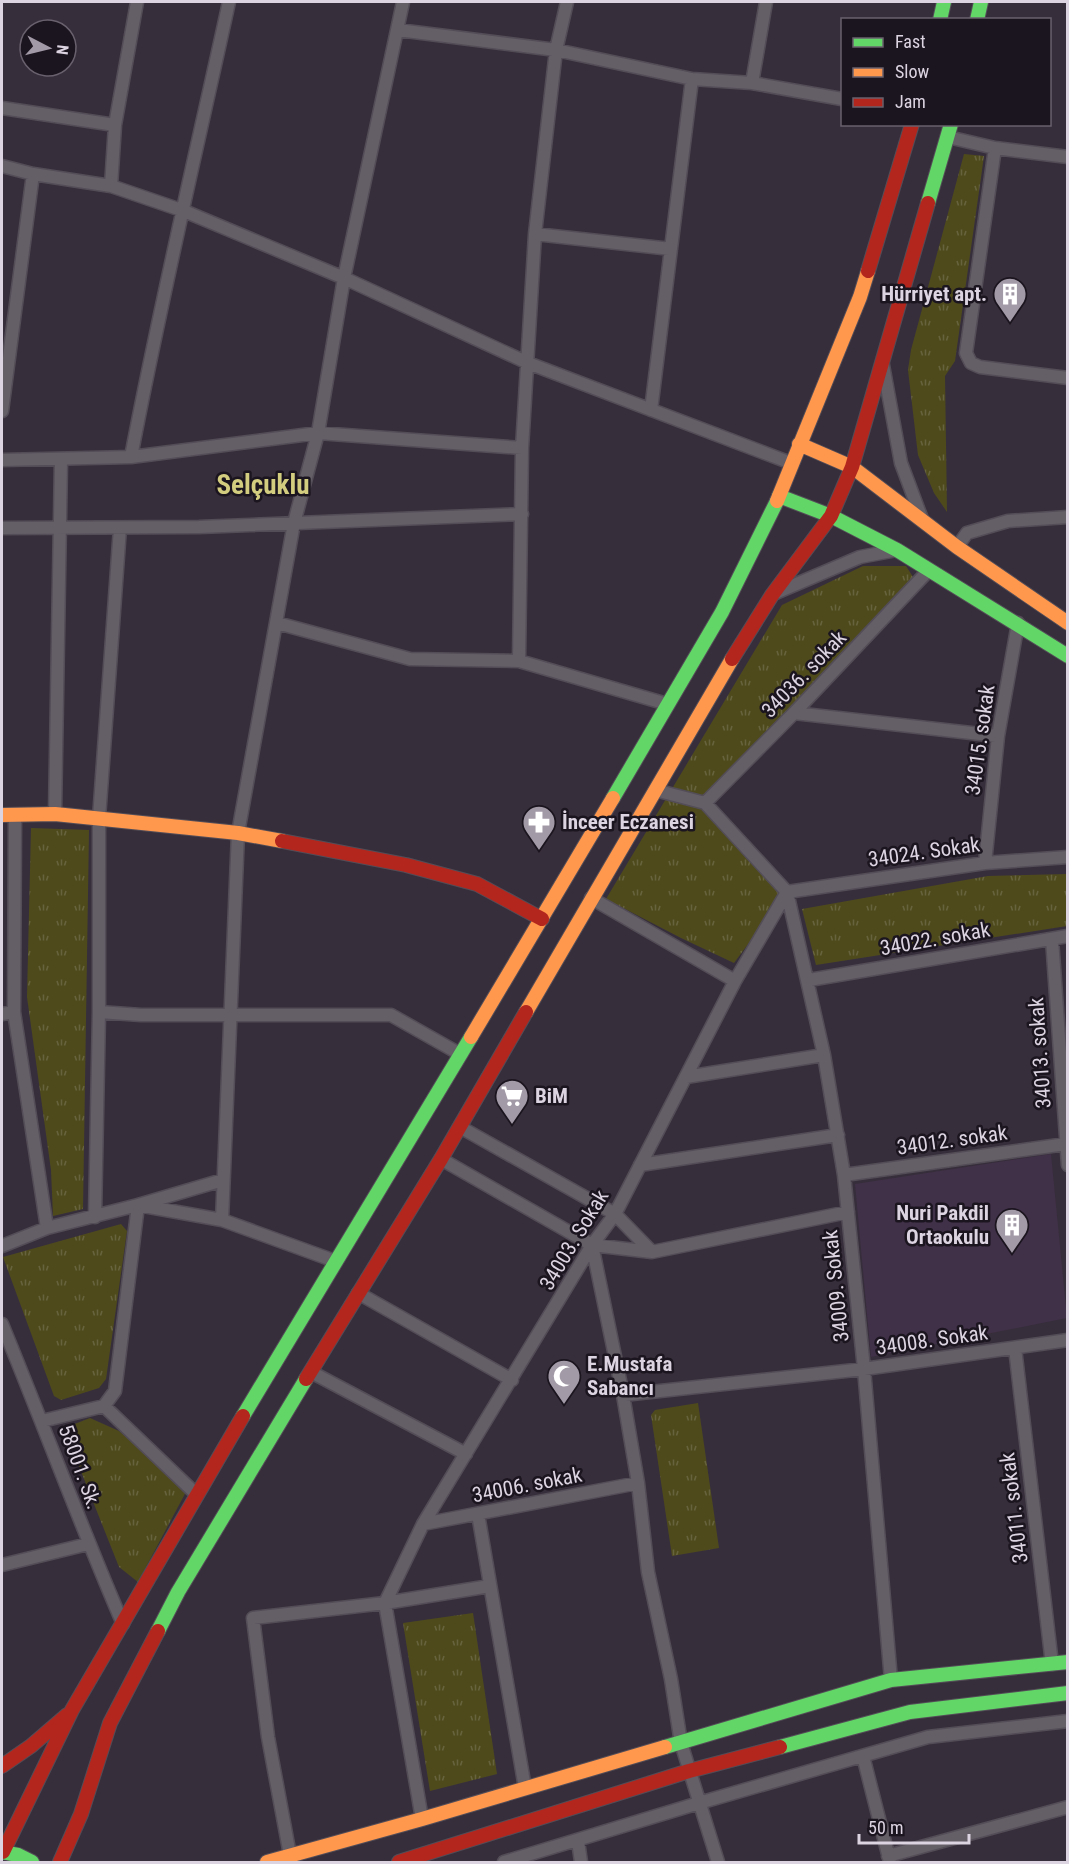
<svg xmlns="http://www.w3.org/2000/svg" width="1069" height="1864" font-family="'Roboto Condensed',sans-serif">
<defs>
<pattern id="park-tufts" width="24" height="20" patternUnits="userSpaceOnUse" patternTransform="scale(1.5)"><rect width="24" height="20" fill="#4e4a1c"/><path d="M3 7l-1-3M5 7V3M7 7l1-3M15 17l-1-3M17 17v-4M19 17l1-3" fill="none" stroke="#67633d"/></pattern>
</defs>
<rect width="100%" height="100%" fill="#362e3a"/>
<path fill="#403048" d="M1051,1154l16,164 -196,39 -16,-173z"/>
<path fill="url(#park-tufts)" d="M964,154l20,2 -29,205 -10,15 2,136 -13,-19 -16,-38 -10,-85 3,-20z
M863,566h43l7,11 -119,136 -89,90 82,89 -53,71 -53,-25 -75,-39 176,-294z
M31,828l58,2 -6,379 -30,7 -2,-46 -24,-173z
M1067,874v52l-251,39 -14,-56 186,-33z
M121,1224l6,7 -21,148 -7,9 -38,12 -7,-4 -51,-139z
M698,1403l21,145 -47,8 -21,-141 4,-5z
M90,1418l29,13 68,59 -49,92 -19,-15 -52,-131v-9z
M473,1613l24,161 -67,17 -27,-168z"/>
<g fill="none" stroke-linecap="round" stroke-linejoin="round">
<defs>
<path id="street" d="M567,2l-11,48 -21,184 -13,214 -3,213 148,43
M398,30l158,20 136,29 60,4 90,16
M752,83l14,-81
M2,108l113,17
M948,137l47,11 73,9
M995,148l-29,205 5,10 9,4 88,11
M2,166l31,8 78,12 73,25 160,67 184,85 263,100
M111,186l4,-61 22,-123
M535,234l136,15
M883,365l18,98 21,56
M651,410l41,-331
M2,411l31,-237
M131,457c29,-153 65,-304 98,-455
M2,460l129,-3 187,-24 204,15
M2,528l197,-1 323,-13
M957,547l10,-14 41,-12 60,-4
M773,594l87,-37 37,-7
M277,623l133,36 109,2
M794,713l204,23
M655,790l50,13 82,89 37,163 20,120 20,194 27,311
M705,803l89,-90 135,-143
M55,814l6,-354
M15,815l-1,197 33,216
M985,863l13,-127 20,-113
M787,892l198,-29 83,-6
M591,898l144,83
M1052,939l16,226
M809,980l259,-44
M99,1012l42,3h250l69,39
M2,1014l12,-2
M686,1077l138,-22
M460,1127l155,87 37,38
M441,1159l151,86 31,150 15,88 10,89 23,107 10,64 37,119
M640,1165l198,-30
M844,1175l222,-31
M95,1217l4,-205v-194l21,-290
M222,1220l16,-387 56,-310 24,-90 26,-155 59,-276
M592,1245l60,7 196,-40
M2,1246l45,-18 91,-23 84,15 113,41
M358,1293l154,87
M2,1324c41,99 78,201 121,300
M1015,1348l37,316
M311,1372l155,82
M623,1395l241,-26 204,-29
M104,1406l92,88
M42,1421l62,-15 11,-15 23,-186 85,-25
M478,1514l47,274
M423,1524l215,-41
M2,1565l86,-21
M385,1603l38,-79 169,-279 23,-31 120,-233 52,-89
M385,1603l37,216
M863,1756l27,106
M578,1841l3,21
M290,1855l-22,-118 -15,-119 132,-15 105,-17
M888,1856l180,-49
M504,1862l195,-59 229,-66 140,-16"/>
<path id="fast" d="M940,20l4,-18
M977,20l4,-18
M928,203l23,-79
M779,496l52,20 66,34 171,106
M613,798l109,-186 55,-111
M243,1416l228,-379
M158,1631l20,-39 128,-213
M665,1747l226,-67 177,-18
M780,1747l130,-35 158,-19
M2,1852l16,3 14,7"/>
<path id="slow" d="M799,444l53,23 105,80 111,76
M777,501l83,-204 8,-26
M2,815l53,-1 183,19 44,8
M526,1012l206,-353
M471,1037l142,-239
M267,1862l155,-43 243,-72"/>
<path id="jam" d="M868,271l44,-147
M732,659l40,-64 59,-79 21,-49 76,-264
M282,841l124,24 71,19 65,35
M306,1379l135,-220 85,-147
M2,1766l29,-20 36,-31
M3,1852l69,-142 171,-294
M60,1862l21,-48 29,-91 48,-92
M399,1862l290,-91 91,-24"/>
</defs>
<use href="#street" stroke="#534d57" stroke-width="15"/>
<use href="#fast" stroke="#534d57" stroke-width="16"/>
<use href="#slow" stroke="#534d57" stroke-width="16"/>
<use href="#jam" stroke="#534d57" stroke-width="16"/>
<use href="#street" stroke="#645e67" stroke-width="12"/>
<use href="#fast" stroke="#63d668" stroke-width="14"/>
<use href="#slow" stroke="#ff974d" stroke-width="14"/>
<use href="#jam" stroke="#b3261e" stroke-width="14"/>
</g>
<defs>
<symbol id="building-pin" viewBox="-11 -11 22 30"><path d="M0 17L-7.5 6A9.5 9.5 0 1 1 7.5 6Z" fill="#a39aa7" stroke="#1b151f"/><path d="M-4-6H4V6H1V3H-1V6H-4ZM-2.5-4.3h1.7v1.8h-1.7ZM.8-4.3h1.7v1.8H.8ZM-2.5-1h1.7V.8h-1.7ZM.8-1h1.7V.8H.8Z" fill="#fff"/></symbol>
<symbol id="pharmacy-pin" viewBox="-11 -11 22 30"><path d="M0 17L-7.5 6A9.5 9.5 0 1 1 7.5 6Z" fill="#a39aa7" stroke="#1b151f"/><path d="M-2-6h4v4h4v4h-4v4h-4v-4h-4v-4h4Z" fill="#fff"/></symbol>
<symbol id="supermarket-pin" viewBox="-11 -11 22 30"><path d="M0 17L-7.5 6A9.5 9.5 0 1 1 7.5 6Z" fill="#a39aa7" stroke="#1b151f"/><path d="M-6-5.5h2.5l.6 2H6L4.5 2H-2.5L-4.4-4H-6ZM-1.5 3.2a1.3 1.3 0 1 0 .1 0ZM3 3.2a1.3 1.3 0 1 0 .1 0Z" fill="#fff"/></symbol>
<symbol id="mosque-pin" viewBox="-11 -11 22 30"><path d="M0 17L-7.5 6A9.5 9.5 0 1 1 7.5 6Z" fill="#a39aa7" stroke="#1b151f"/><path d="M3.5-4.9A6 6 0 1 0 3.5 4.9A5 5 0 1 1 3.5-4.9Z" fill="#fff"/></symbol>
</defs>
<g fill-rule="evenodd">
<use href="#building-pin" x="991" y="275" width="38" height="52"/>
<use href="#pharmacy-pin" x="520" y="803" width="38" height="52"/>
<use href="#supermarket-pin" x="493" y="1077" width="38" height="52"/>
<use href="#building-pin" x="993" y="1206" width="38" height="52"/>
<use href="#mosque-pin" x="545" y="1357" width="38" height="52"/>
</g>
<g text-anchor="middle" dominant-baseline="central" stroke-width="5" stroke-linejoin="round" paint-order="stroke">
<g font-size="21" font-weight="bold" fill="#ddd4e2" stroke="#1b151f" text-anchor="start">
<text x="987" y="294" text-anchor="end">Hürriyet apt.</text>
<text x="562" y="822">İnceer Eczanesi</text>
<text x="535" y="1096">BiM</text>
<text x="989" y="1213" text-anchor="end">Nuri Pakdil<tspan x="989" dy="24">Ortaokulu</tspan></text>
<text x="587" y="1364">E.Mustafa<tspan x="587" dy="24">Sabancı</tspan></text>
</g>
<g font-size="21" fill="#ddd4e2" stroke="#1b151f">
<text transform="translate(804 674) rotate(-46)">34036. sokak</text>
<text transform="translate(980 740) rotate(-82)">34015. sokak</text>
<text transform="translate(924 852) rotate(-8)">34024. Sokak</text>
<text transform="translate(935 939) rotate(-10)">34022. sokak</text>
<text transform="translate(1040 1053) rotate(-94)">34013. sokak</text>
<text transform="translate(952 1140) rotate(-8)">34012. sokak</text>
<text transform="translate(574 1240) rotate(-59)">34003. Sokak</text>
<text transform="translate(836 1286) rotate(-96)">34009. Sokak</text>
<text transform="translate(932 1340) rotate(-8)">34008. Sokak</text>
<text transform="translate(80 1467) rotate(70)">58001. Sk.</text>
<text transform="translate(527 1485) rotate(-11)">34006. sokak</text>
<text transform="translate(1014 1508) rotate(-97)">34011. sokak</text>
</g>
<g font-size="27" font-weight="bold" fill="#d3cd7f" stroke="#1b151f">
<text x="263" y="485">Selçuklu</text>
</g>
</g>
<rect width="1069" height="1864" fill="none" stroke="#ddd4e2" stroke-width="6"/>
<rect x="841" y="18" width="210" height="108" fill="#1b151f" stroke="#69616d" stroke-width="1.5"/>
<rect x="853" y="38" width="30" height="9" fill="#63d668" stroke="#69616d" stroke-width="1.5"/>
<text x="895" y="48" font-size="18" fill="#ddd4e2">Fast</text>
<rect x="853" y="68" width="30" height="9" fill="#ff974d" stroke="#69616d" stroke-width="1.5"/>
<text x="895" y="78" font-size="18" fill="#ddd4e2">Slow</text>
<rect x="853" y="98" width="30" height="9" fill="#b3261e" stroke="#69616d" stroke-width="1.5"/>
<text x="895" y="108" font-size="18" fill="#ddd4e2">Jam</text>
<g transform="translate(48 48) rotate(97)"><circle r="28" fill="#1b151f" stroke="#69616d" stroke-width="1.5"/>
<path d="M0-4.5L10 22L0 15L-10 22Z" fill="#a39aa7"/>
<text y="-9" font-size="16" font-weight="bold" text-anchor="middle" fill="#ddd4e2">N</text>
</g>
<path d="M859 1834v9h110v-9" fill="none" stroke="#ddd4e2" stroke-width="3"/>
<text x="868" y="1834" font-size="18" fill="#ddd4e2" stroke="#1b151f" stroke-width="4.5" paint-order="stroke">50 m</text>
</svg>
